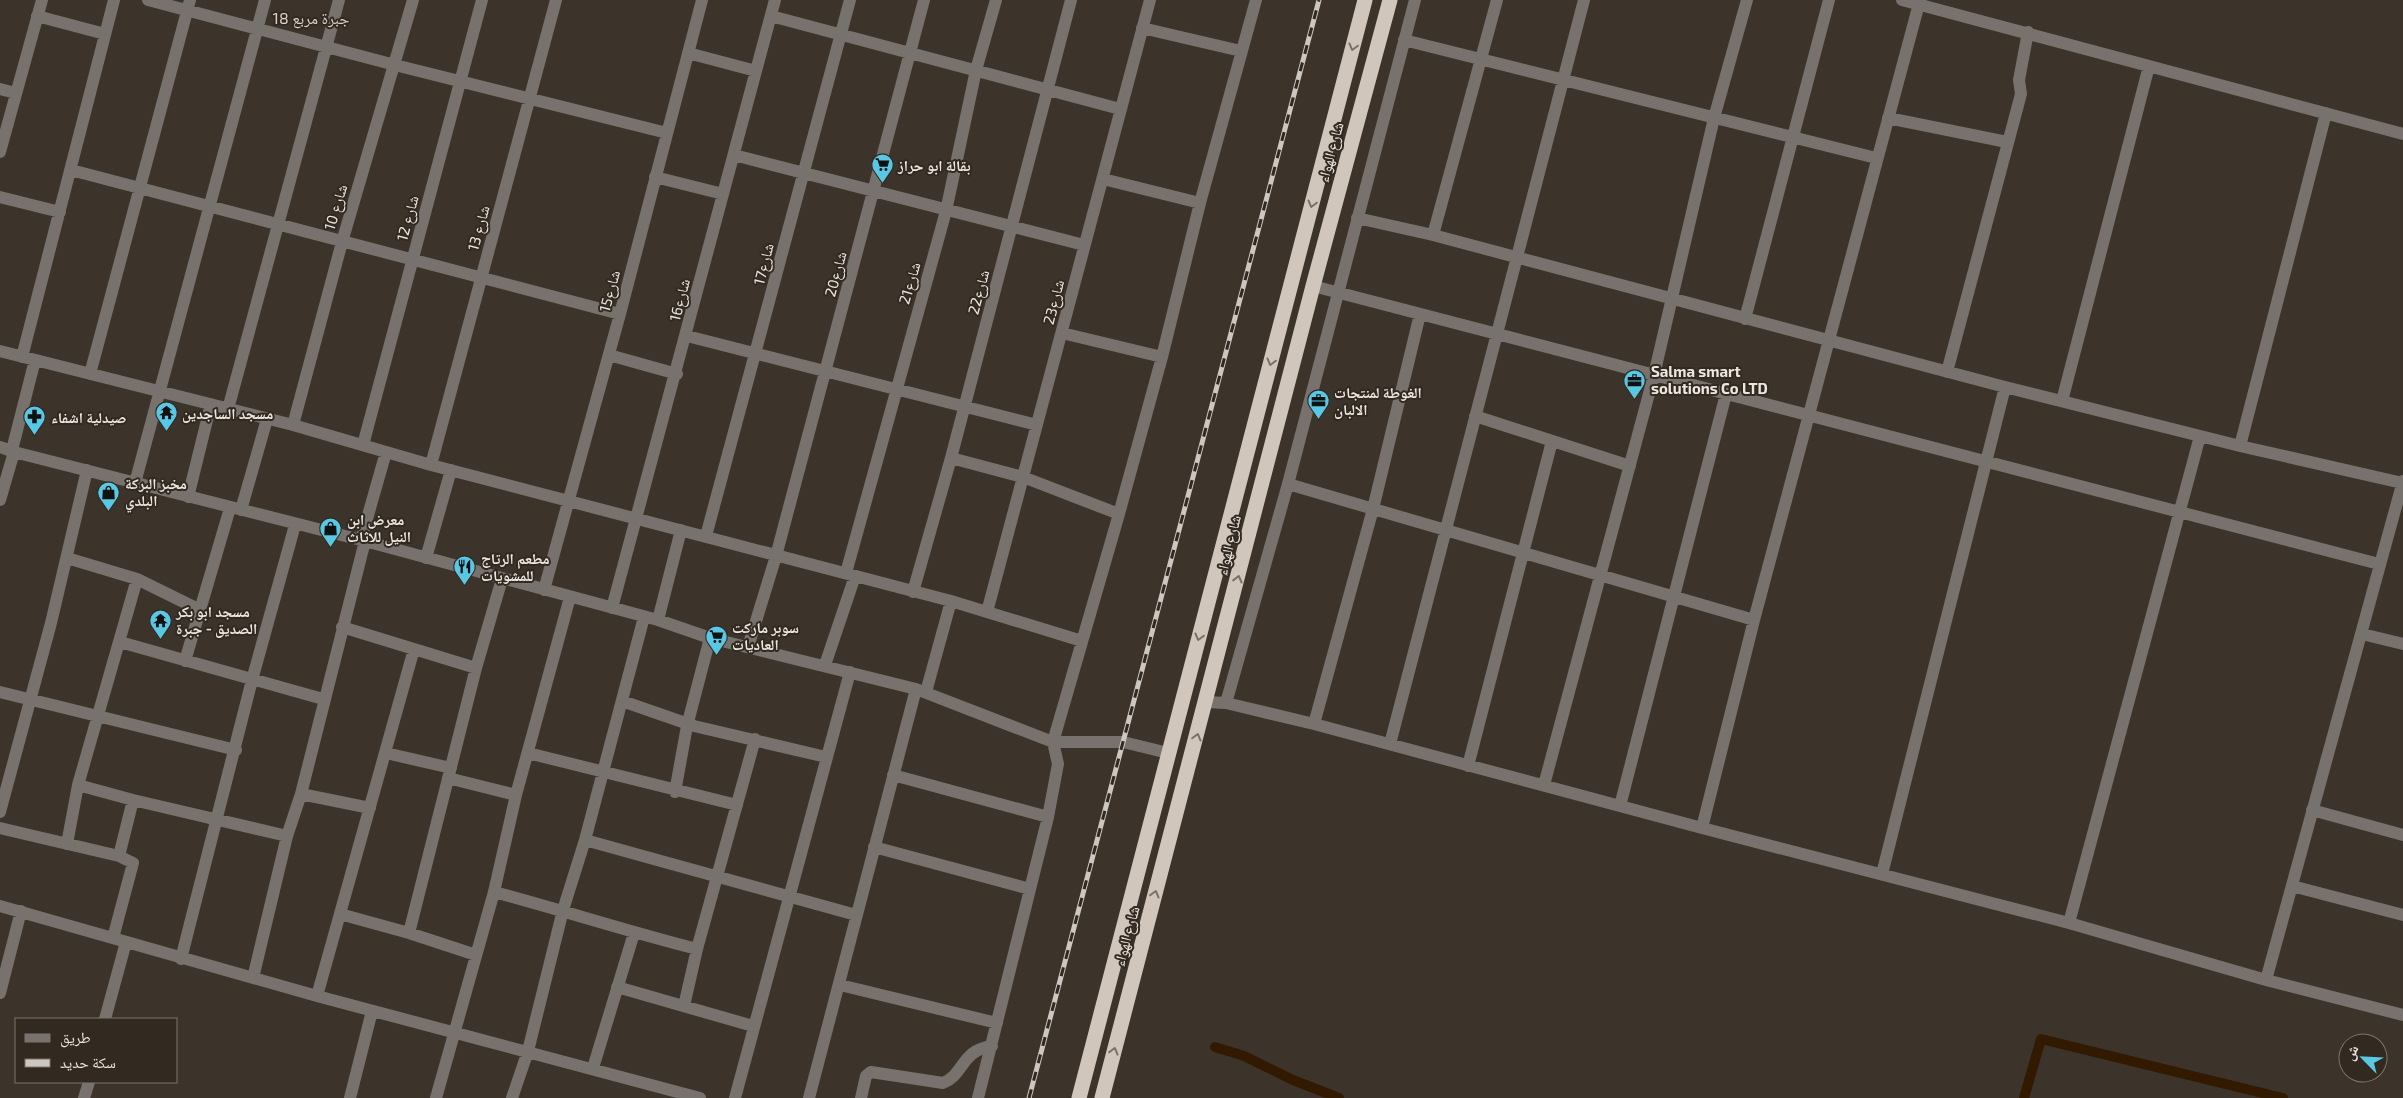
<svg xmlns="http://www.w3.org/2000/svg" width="2403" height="1098" font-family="'Exo 2','Noto Naskh Arabic',sans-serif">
<rect width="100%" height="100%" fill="#3c342b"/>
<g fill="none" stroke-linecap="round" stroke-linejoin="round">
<path stroke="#311a00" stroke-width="10" d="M1215,1047l29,9 49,24 46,18
M2024,1098l17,-59 242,59"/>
<path stroke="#77726e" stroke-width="12" d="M148,0l247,65 272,68
M1902,0l501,134
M37,16l68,18
M771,16l349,93
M1142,28l99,23
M1404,40l472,118
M688,53l68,18
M0,89l16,4
M1888,118l119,24
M0,152l42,-152
M734,155l350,90
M71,170l549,144
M655,177l68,17
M1103,179l97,24
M0,197l60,15
M1357,218l76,17 572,152 235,59 162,37
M1433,235l64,-235
M1313,286l1066,278
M1745,319l84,-319
M1062,333l100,24
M687,336l350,89
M0,351l293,74 138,40 520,136 131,40
M609,355l68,19
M22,357l92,-357
M1947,372l74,-278 -2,-14 9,-48
M90,374l100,-374
M2062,401l87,-335
M228,409l111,-409
M1475,416l155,50
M293,425l49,-183 71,-242
M363,445l119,-445
M2240,446l86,-333
M0,447l14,5 351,89 293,79 52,18 206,51 137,53h70l45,11
M12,450l23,-90
M951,458l72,19 96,37
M431,465l125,-465
M135,483l130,-483
M1288,484l466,136
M188,497l23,-93
M0,500l14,-48
M241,510l26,-91
M706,536l144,-536
M361,540l25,-88
M67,558l70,21 63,31
M426,558l25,-88
M846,573l100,-362 30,-141 20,-70
M544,590l76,-276 82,-314
M913,592l38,-134 120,-458
M612,608l163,-608
M987,612l163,-612
M658,620l23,-90
M342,627l134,41
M2362,634l41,10
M120,642l203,57
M748,647l28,-91 148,-556
M185,661l45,-153
M825,665l30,-89
M0,692l236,58
M926,692l25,-91
M622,701l72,25 132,31
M1206,702l20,1 88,21 388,104 367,95 197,57 137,35
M1226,703l62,-219 127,-484
M1314,724l59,-215 47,-195
M1390,744l194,-744
M386,753l65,15
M528,753l209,52
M1468,766l84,-325
M893,775l155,42
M448,778l68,17
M78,785l55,15 154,36
M1544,785l110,-410 60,-257 33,-118
M675,792l12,-66 23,-88
M301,794l69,14
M1620,806l106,-412
M2312,810l91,25
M0,812l51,-189 36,-153
M0,828l119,28 14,7 -20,75
M1702,828l52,-208 166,-620
M585,840l271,75
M67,844l11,-59 59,-206
M874,847l156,42
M119,856l14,-56
M1882,874l123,-487
M2292,886l111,29
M494,892c68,18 135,40 203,57
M0,906l317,90 383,102
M340,914l69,19 67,22
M2069,923l131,-487
M409,933l67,-265 26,-89
M181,959l71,-279 43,-155
M253,978l34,-142 14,-42 64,-253
M2266,980l137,-499
M840,985l157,38
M617,987l136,39
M0,993l21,-82
M317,996l97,-347
M684,1006l13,-57 58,-210
M105,1019l21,-77
M593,1068l41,-135
M84,1098l5,-16
M350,1098l22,-87
M436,1098l58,-206 22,-97 54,-198
M512,1098l16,-47 35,-141 22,-70 59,-223
M735,1098l115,-426
M809,1098l107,-409
M861,1098l5,-22 5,-4 72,11c21,-8 18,-33 49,-37
M978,1098l70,-281 10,-53 -5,-22 66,-228 43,-157 38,-154 56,-203"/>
<path stroke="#d1c6bb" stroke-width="15" d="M1079,1098l286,-1098
M1102,1098l211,-812 77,-286"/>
<defs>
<path id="rail" d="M1029,1098l290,-1098"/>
</defs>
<use href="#rail" stroke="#cdc7c1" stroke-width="5"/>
<use href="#rail" stroke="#322a21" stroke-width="3" stroke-dasharray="9" stroke-linecap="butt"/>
</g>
<defs><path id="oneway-chevron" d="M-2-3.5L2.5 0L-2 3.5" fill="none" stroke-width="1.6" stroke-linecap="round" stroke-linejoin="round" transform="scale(1.25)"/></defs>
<g stroke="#7a7066">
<use href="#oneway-chevron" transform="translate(1353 47) rotate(105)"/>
<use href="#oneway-chevron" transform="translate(1312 204) rotate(105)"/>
<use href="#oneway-chevron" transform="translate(1271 362) rotate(105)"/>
<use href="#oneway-chevron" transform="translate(1238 579) rotate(-76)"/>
<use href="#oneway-chevron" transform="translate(1199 637) rotate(105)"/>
<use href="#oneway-chevron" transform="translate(1197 737) rotate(-75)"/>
<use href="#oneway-chevron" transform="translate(1155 894) rotate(-75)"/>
<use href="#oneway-chevron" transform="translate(1114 1051) rotate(-75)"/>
</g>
<defs>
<symbol id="supermarket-pin" viewBox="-11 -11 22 30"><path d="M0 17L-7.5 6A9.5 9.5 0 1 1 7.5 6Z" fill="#59c8e5" stroke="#322a21"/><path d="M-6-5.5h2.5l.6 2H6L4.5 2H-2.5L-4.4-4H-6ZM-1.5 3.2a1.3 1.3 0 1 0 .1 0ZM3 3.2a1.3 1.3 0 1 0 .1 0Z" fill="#111"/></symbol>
<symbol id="office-pin" viewBox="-11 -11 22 30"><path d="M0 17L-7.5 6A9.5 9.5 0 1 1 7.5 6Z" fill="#59c8e5" stroke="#322a21"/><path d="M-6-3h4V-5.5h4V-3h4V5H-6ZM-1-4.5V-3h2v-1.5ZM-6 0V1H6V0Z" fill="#111"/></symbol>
<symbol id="temple-pin" viewBox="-11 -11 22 30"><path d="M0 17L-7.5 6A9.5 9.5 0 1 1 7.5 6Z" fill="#59c8e5" stroke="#322a21"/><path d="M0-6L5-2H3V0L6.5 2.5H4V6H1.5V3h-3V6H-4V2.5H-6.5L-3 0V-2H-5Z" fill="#111"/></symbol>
<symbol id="pharmacy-pin" viewBox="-11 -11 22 30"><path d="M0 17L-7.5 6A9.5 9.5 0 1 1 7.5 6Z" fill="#59c8e5" stroke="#322a21"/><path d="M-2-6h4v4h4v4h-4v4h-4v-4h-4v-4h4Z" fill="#111"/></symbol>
<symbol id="shop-pin" viewBox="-11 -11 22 30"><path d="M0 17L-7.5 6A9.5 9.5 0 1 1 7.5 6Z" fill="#59c8e5" stroke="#322a21"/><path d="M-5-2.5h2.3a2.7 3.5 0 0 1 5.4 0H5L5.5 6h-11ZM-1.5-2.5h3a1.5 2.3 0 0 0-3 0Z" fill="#111"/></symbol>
<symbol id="restaurant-pin" viewBox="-11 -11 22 30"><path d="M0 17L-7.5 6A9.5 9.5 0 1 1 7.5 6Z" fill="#59c8e5" stroke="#322a21"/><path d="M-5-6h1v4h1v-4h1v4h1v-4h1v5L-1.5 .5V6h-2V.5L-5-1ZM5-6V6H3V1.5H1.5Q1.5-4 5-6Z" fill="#111"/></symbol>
</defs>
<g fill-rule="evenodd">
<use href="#supermarket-pin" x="870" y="152" width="25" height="34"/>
<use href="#office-pin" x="1622" y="368" width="25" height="34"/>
<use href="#office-pin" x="1306" y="388" width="25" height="34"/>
<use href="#temple-pin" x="154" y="400" width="25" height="34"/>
<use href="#pharmacy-pin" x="22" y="404" width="25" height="34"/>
<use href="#shop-pin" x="96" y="480" width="25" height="34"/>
<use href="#shop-pin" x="318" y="516" width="25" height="34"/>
<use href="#restaurant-pin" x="452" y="554" width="25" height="34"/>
<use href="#temple-pin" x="148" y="608" width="25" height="34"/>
<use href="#supermarket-pin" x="704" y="624" width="25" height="34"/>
</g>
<g text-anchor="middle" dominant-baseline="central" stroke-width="4" stroke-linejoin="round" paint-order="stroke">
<g font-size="15" fill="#ece6e1" stroke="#322a21">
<text transform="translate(1330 152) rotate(-75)">شارع الهواء</text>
<text transform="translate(335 207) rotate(-73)">شارع 10</text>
<text transform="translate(407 218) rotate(-75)">شارع 12</text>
<text transform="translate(478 228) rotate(-75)">شارع 13</text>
<text transform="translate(763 264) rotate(-76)">شارع17</text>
<text transform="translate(835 274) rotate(-75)">شارع20</text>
<text transform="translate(909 283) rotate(-74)">شارع21</text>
<text transform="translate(609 291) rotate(-75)">شارع15</text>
<text transform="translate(978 292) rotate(-75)">شارع22</text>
<text transform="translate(679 300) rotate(-76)">شارع16</text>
<text transform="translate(1053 302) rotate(-76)">شارع23</text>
<text transform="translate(1228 545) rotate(-76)">شارع الهواء</text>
<text transform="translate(1126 936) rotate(-75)">شارع الهواء</text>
</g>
<g font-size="15" font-weight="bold" fill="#ece6e1" stroke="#322a21" text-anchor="start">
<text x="898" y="165">بقالة ابو حراز</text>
<text x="1651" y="371">Salma smart<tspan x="1651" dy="17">solutions Co LTD</tspan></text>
<text x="1334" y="392">الغوطة لمنتجات<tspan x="1334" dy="17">الالبان</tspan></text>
<text x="182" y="413">مسجد الساجدين</text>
<text x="51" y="417">صيدلية اشفاء</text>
<text x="125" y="483">مخبز البركة<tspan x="125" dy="17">البلدي</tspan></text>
<text x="347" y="519">معرض ابن<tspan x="347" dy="17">النيل للاثاث</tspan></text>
<text x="481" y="558">مطعم الرتاج<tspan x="481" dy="17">للمشويات</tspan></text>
<text x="176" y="611">مسجد ابو بكر<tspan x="176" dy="17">الصديق - جبرة</tspan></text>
<text x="732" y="627">سوبر ماركت<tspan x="732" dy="17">العاديات</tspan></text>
</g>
<g font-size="16" fill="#ded3c8" stroke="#322a21">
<text x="311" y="17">جبرة مربع 18</text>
</g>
</g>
<rect x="15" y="1018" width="162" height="65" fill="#322a21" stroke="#7c756e"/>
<rect x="25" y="1034" width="25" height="8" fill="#77726e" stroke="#7c756e"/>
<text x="60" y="1043" font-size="15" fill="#ece6e1">طريق</text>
<rect x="25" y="1059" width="25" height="8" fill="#cdc7c1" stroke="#7c756e"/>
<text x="60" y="1068" font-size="15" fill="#ece6e1">سكة حديد</text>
<g transform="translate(2363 1058) rotate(294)"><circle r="24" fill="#322a21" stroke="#7c756e"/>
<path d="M0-4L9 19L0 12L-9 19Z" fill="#59c8e5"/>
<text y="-8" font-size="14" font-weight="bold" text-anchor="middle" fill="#ece6e1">ش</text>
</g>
</svg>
